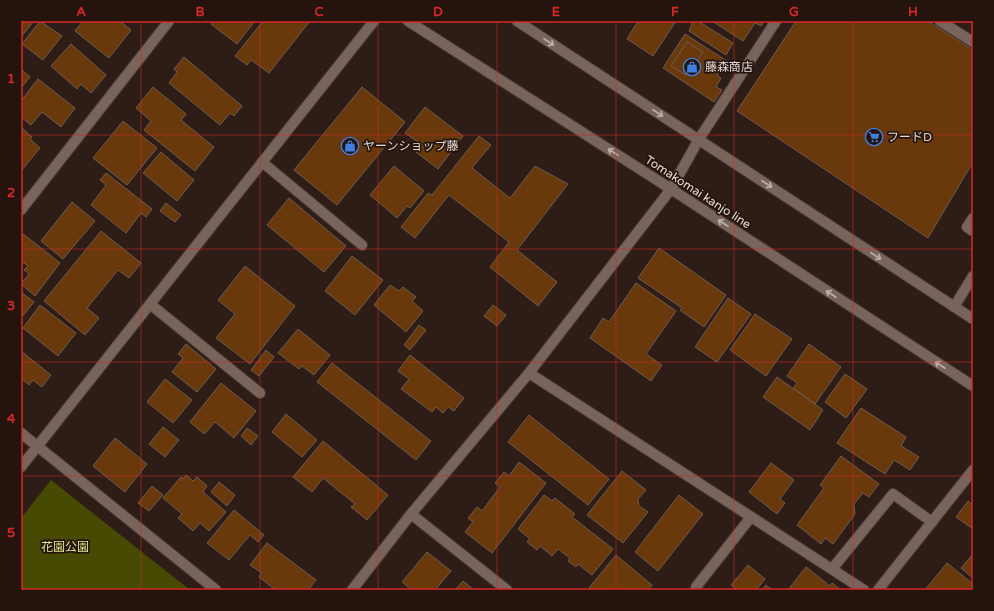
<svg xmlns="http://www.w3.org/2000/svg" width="994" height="611" font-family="'Varela Round','Noto Sans JP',sans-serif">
<rect width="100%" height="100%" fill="#2e1d16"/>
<path fill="#474a03" d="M51,480l139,110h-169v-72z"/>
<path fill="#69390b" stroke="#6d5c50" d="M21,21h13l-13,16z
M40,21l22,15 -19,24 -21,-16z
M83,21h37l11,9 -22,28 -34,-27z
M213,21h42l-18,23 -26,-20z
M263,21h47l-41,52 -18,-13 -4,5 -12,-9z
M638,21h38l-23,35 -26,-17z
M693,21h5l35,22 -7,12 -37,-24z
M712,21h52l-3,5 -6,-3 -12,18z
M796,21h132l45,29v112l-45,76 -191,-127z
M685,34l45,29 -4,6 -4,-2 -5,8 4,3 -5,9 6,3 -8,12 -51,-34z
M687,42l16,10 -17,23 -15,-9z
M71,44l35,31 -15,18 -10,-9 -4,5 -26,-23z
M184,57l58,49 -8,10 -4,-3 -10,12 -51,-42 8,-11 -3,-3z
M21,69l9,8 -9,11z
M38,79l37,29 -14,19 -19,-15 -11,13 -10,-8v-16z
M153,87l33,27 -5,6 33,27 -19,24 -51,-41 7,-9 -15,-13z
M362,87l43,35 -68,83 -43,-35z
M425,107l38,29 -25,33 -26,-20 6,-7 -13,-9z
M123,121l34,27 -30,37 -34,-27z
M21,127l11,10 -2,2 10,9 -19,23z
M479,136l12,9 -19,23 38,30 25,-32 33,18 -51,66 40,32 -19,24 -48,-39 19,-25 -60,-47 -34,43 -14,-11 27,-34 4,2z
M161,152l33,28 -17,21 -34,-28z
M394,166l30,25 -14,17 -3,-2 -10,12 -27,-23z
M106,173l46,36 -6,8 -5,-4 -15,20 -35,-28 15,-20 -6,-5z
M289,198l57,48 -22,26 -57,-47z
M72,202l23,19 -32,38 -22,-18z
M166,203l15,12 -6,7 -15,-11z
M101,231l40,32 -12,15 -11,-8 -31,38 12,10 -14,17 -41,-34z
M22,233l38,30 -25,33 -14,-12 8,-10 -5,-4 4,-4 -7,-5z
M659,248l67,47 -22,32 -24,-17 2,-2 -44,-30z
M352,256l31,24 -28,35 -30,-24z
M245,266l50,40 -45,58 -34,-26 19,-24 -17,-14z
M636,283l40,28 -30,43 16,11 -11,16 -61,-43 13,-20 6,4z
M390,285l9,6 4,-4 13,10 -4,4 11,10 -17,21 -32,-27z
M21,292l13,10 -13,16z
M728,298l23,16 -34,48 -22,-15z
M40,305l36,28 -18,23 -35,-28z
M493,305l13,10 -9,11 -13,-10z
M755,314l37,25 -26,37 -36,-26z
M419,325l7,5 -16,20 -6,-5z
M298,329l32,26 -16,20 -12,-9 -3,3 -21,-16z
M186,344l30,25 -19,23 -25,-20 11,-14 -5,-4z
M809,344l32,23 -26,37 -22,-16 4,-5 -10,-7z
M266,350l8,7 -15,19 -8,-6z
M21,351l30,24 -9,12 -9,-7 -4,5 -8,-7z
M410,355l54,43 -10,13 -6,-4 -5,6 -7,-6 -4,5 -31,-23 8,-10 -11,-8z
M332,363l99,78 -15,19 -99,-78z
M845,374l22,15 -21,29 -21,-16z
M777,377l46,33 -13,20 -47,-33z
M165,379l27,21 -19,23 -26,-21z
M221,383l35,28 -22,27 -19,-16 -11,12 -14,-12z
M861,408l45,29 -5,9 18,11 -9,13 -16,-10 -9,14 -48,-31z
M286,414l31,26 -15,17 -30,-25z
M529,415l80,64 -21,26 -80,-63z
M163,427l16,13 -14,17 -16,-13z
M247,428l11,8 -7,9 -10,-9z
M115,438l32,26 -22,28 -32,-26z
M323,441l65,54 -21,25 -16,-13 4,-3 -32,-26 -11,14 -19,-15z
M841,456l38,28 -10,13 -6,-4 -9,11 1,10 -22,30 -8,-6 -4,6 -24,-19 27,-37 -4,-3z
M519,462l27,21 -54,70 -27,-21 8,-10 -5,-4 9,-11 5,4 18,-24 -5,-4 9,-11 5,4z
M771,463l23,17 -14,19 5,4 -8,11 -28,-22z
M622,471l24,19 -8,9 1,7 9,6 -25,31 -36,-28z
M186,475l7,6 4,-4 10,9 -4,6 23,20 -17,19 -9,-8 -7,8 -15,-13 4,-4 -19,-16 18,-21 2,2z
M219,482l16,13 -8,11 -16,-14z
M152,486l11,9 -14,16 -11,-8z
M544,495l8,6 3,-3 20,16 -3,3 41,32 -21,26 -14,-11 -2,3 -8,-6 2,-3 -12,-9 -6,7 -12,-10 -3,4 -10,-8 3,-3 -12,-10z
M679,495l24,19 -45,57 -23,-19z
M968,501l5,4v24l-17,-12z
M234,510l30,25 -6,7 -8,-7 -21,25 -22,-17z
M267,543l49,37 -8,10h-37l2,-2 -14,-11 3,-4 -12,-8z
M427,552l24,19 -16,19h-23l-10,-8z
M973,554v24l-12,-10z
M616,555l36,30 -4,5h-57l-2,-2z
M947,563l26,21v6h-48z
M748,565l17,14 -9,11h-19l-6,-5z
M806,567l24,19 2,-3 9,7h-53z
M463,581l11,9h-19z
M766,585l6,5h-10z"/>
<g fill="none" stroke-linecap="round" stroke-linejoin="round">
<defs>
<path id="service" d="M699,139l77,-118
M262,162l100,83
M973,218l-6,9 6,4
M150,304l110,89
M954,307l19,-31
M832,569l61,-75 39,28
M696,587l55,-70"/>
<path id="minor" d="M940,21l33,21
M21,210l148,-189
M529,373l335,217
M21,433l195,157
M21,467l353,-446
M411,514l96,76
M352,590l59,-76 118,-141 142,-184 28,-50
M878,590l95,-120"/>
<path id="secondary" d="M408,21l263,168 302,197
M517,21l456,298"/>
</defs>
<use href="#service" stroke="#473935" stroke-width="12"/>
<use href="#minor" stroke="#473935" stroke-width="12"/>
<use href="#secondary" stroke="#473935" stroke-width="12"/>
<use href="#service" stroke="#78645b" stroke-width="10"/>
<use href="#minor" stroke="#78645b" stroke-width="10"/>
<use href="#secondary" stroke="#78645b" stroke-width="10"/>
</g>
<defs><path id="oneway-shaft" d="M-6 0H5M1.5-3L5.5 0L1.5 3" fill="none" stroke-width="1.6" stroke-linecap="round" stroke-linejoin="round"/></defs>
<g stroke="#beafa9">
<use href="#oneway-shaft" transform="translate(549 42) rotate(33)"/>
<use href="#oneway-shaft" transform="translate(658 113) rotate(33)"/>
<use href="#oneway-shaft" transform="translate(613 152) rotate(-147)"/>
<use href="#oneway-shaft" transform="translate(767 184) rotate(33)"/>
<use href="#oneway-shaft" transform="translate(723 223) rotate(-147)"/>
<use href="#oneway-shaft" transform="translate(876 256) rotate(33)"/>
<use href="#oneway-shaft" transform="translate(831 294) rotate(-147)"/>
<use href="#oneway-shaft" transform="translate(940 365) rotate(-147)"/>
</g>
<path fill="none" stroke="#d62828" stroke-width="1" stroke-opacity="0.55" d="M141,21v569M260,21v569M378,21v569M497,21v569M616,21v569M734,21v569M853,21v569M21,135h952M21,249h952M21,362h952M21,476h952"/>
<defs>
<symbol id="shop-ring" viewBox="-11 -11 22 22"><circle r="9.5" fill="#24140d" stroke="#3f7fe0" stroke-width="1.5"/><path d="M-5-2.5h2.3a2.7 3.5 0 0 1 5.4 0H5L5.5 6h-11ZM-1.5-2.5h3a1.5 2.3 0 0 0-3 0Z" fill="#3f7fe0"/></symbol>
<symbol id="supermarket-ring" viewBox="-11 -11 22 22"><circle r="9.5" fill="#24140d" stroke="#3f7fe0" stroke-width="1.5"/><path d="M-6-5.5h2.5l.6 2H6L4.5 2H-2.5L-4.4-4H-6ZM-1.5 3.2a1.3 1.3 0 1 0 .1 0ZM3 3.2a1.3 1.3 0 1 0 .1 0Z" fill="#3f7fe0"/></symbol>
</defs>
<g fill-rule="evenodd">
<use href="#shop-ring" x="682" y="57" width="20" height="20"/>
<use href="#supermarket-ring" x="864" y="127" width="20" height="20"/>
<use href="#shop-ring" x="340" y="136" width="20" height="20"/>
</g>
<g text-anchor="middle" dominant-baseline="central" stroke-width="3.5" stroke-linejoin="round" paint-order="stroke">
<g font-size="12" fill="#e4d8d3" stroke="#24140d" text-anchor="start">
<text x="705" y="67">藤森商店</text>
<text x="887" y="137">フードD</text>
<text x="363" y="146">ヤーンショップ藤</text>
</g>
<g font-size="12" fill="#e4d8d3" stroke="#24140d">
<text transform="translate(698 192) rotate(33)">Tomakomai kanjo line</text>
</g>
<g font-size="12" fill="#dee78a" stroke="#24140d">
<text x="65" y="547">花園公園</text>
</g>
</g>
<rect width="994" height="611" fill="none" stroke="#24140d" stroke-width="44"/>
<rect x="22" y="22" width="950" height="567" fill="none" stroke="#d62828" stroke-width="1.5"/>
<g font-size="13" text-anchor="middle" font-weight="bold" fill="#d62828">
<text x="81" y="16">A</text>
<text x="200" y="16">B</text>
<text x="319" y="16">C</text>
<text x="438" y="16">D</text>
<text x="556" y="16">E</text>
<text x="675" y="16">F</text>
<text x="794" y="16">G</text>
<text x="913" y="16">H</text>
<text x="11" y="83">1</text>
<text x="11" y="197">2</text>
<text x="11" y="310">3</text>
<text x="11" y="423">4</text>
<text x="11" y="537">5</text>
</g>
</svg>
